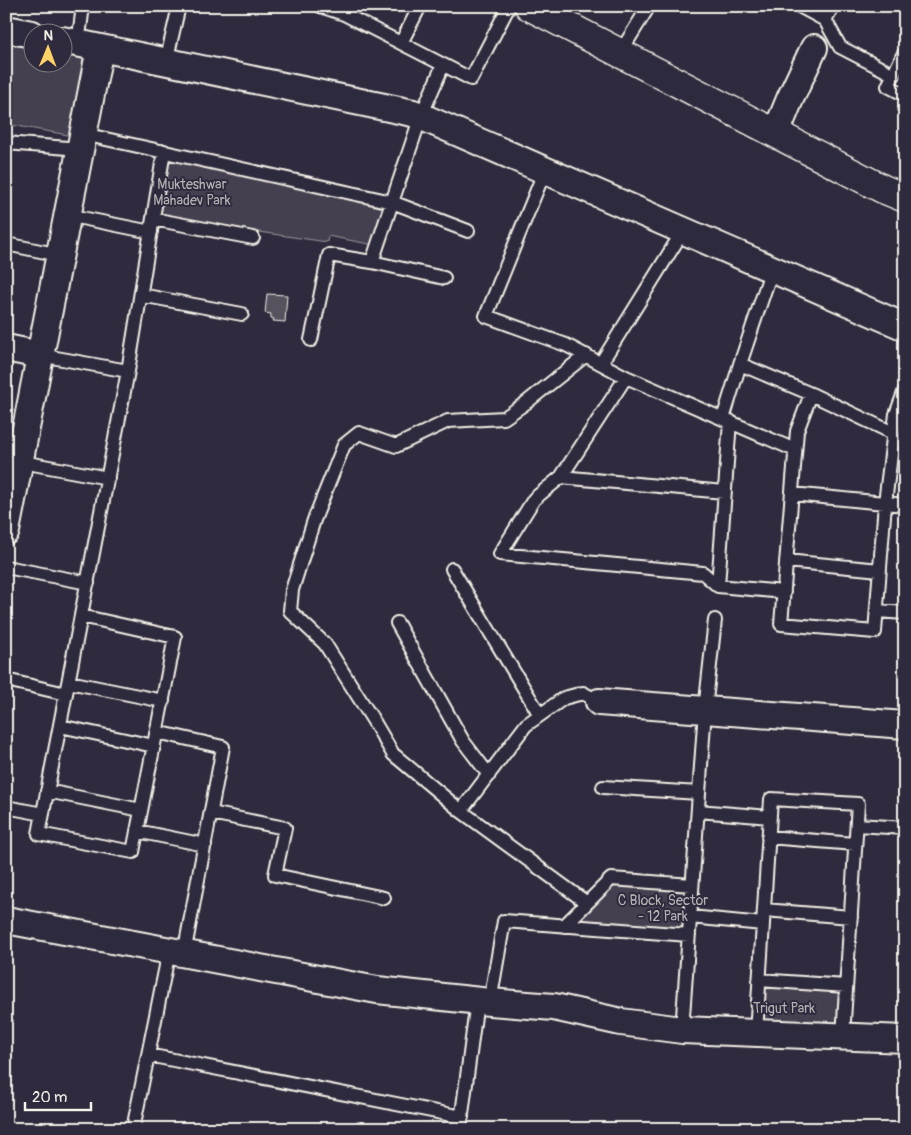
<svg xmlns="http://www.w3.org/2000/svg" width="911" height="1135" font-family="Pangolin,sans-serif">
<rect width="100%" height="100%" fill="#2f2a3d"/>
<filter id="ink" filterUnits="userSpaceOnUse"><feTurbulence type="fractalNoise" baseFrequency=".02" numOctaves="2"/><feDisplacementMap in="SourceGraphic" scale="10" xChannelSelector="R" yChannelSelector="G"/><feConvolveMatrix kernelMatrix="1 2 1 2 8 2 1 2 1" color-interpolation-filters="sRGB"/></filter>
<g filter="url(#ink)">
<path fill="#454050" stroke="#9c989c" d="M6,33l26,6v23h30l1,-17 32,6 -16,86 -73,-13z
M166,155l223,49 -15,41 -46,-9 -1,6 -171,-25z
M612,880l79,6 -4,47 -119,-9z
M761,983l83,4 -3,47 -83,-4z"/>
<path fill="#56525f" stroke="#f4f1e8" d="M267,294l20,1 -2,27 -12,-1 1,-2 -3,-1v-4l-6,-1z"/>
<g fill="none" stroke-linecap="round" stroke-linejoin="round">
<defs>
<path id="service" d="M320,6l24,8 127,65 38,-73
M799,6l26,14 15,27 54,28
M825,20l8,-14
M401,43l19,-37
M78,44l5,-38
M620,53l29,-47
M905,56l-2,-1 -15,31 17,9
M166,62l13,-56
M83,134l309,68 76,29
M6,143l74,6
M545,170l-59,146 80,29 60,32 169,73
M67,215l84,17
M153,219l100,19
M6,244l54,11
M372,262l49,-146 22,-51
M141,295l101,19
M311,340l18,-85 43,7 72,16
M40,355l88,16
M586,355l-59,47 -23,16 -56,3 -52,25 -37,-13 -15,12 -30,75 -22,70 -2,21 35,33 48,76 20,34 68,57 126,92
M601,363l82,-132
M740,364l71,30 82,39
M626,377l-65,100 -27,22 -34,55 203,19 15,13 66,6
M811,394l-14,37 -16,193 94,8 10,-129 11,-89 9,-24
M723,419l17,-55 32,-95
M6,459l102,19
M561,477l163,15
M792,494l113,11
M786,561l94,9
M6,567l82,16
M452,569l88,146
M718,586l12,-165
M877,611l28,2
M81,616l94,21 -42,215 -94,-18 89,-463 36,-220
M397,623l66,118 26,34
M6,680l60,14
M69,682l94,19
M60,726l94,20
M157,732l66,15 -39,207
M603,787l96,6
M47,791l94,19
M6,807l37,7
M461,811l65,-86 38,-27 19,-5 16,9
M698,811l72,6
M211,813l74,15 -10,47 109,23
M857,825l48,3
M137,831l68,14
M768,837l87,7
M764,910l87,7
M690,917l73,7
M564,926l47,-47 81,6
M759,980l87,6
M490,1002l14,-81 185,14
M682,1030l23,-320 10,-90
M756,1033l15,-234 87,5 -15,232
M148,1055l314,62
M133,1129l36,-178
M460,1129l17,-128"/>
<path id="minor" d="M6,29l26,5
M62,40l351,73 492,214
M776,133l14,-34 24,-51
M6,348l34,7
M6,531l94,-483
M599,702l306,23
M6,920l371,70 113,12 64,5 67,15 61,8 223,9"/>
<path id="tertiary" d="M529,6l354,183 22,9"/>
</defs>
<use href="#service" stroke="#f4f1e8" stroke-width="16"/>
<use href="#minor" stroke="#f4f1e8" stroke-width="30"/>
<use href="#tertiary" stroke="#f4f1e8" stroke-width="31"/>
<use href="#service" stroke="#2f2a3d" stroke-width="12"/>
<use href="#minor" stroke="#2f2a3d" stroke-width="26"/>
<use href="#tertiary" stroke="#2f2a3d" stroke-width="28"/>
</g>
</g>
<g text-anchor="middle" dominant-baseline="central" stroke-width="4" stroke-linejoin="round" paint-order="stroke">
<g font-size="14" fill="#b7b3b3" stroke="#2f2a3d">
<text x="192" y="184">Mukteshwar<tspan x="192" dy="16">Mahadev Park</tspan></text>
<text x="663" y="900">C Block, Sector<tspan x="663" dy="16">- 12 Park</tspan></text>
<text x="784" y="1008">Trigut Park</text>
</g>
</g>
<rect width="911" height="1135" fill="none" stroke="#2f2a3d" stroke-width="25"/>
<rect x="12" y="12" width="886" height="1110" fill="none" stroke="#f4f1e8" stroke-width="2" filter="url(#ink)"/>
<g transform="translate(48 48) rotate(1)"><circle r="24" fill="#2f2a3d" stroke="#7e7a81"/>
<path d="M0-4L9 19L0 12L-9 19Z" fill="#ffd166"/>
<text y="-8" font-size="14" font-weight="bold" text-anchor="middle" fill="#f4f1e8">N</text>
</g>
<path d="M25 1102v8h66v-8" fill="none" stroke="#f4f1e8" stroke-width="2.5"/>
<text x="32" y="1102" font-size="15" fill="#f4f1e8" stroke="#2f2a3d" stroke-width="4" paint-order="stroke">20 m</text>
</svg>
